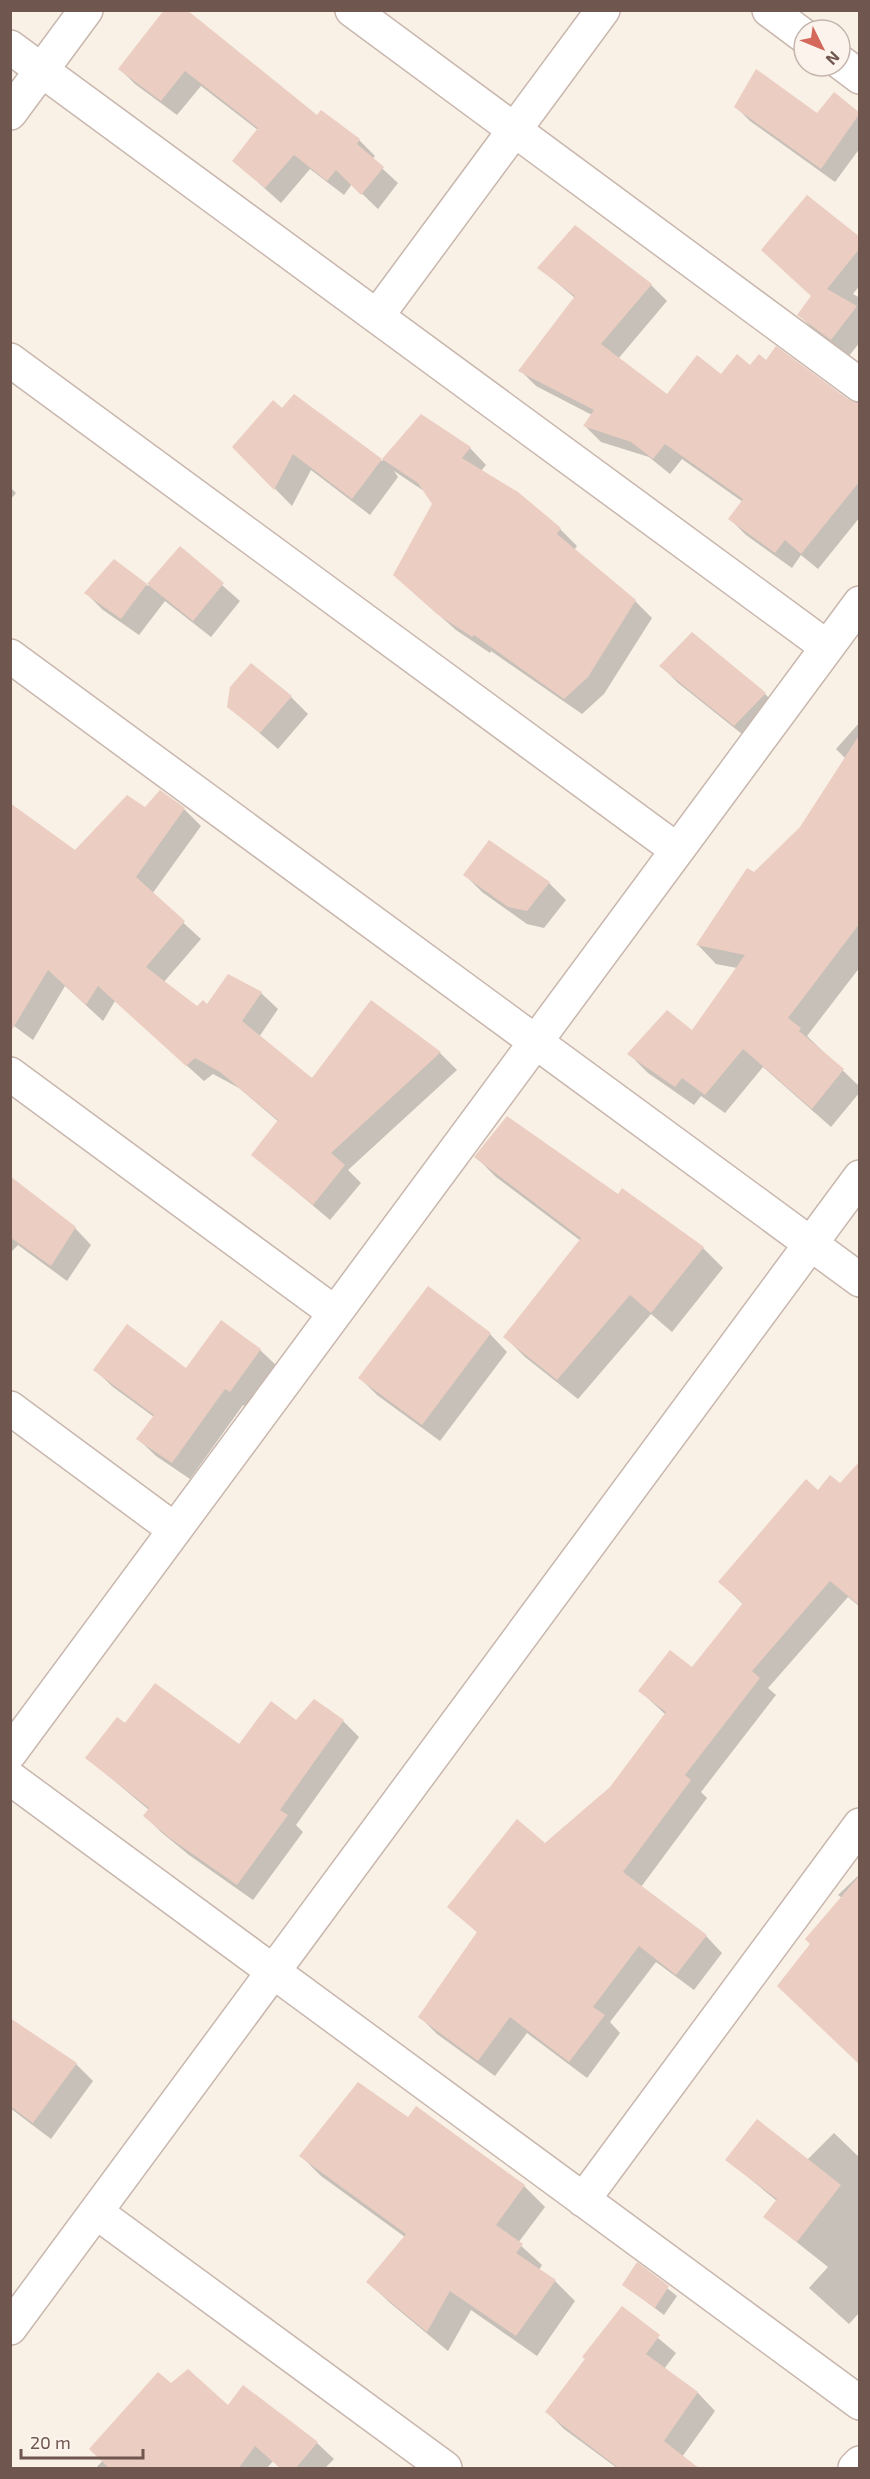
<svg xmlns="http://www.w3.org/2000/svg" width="870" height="2479" font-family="'Exo 2',sans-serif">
<rect width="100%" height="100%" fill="#f9f0e6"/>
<path fill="#0003" d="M165,10l153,107 41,23 16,16 -3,3 26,24 -20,26 -26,-25 -8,11 -34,-26 -29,34 -47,-42 24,-31 -57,-44 -24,29 -42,-31 -15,-15z
M834,95l26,20v33l-25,34 -85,-61 -14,-14 81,8z
M575,227l76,58 16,16 -49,58 49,37 100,-34 93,43v112l-42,52 -17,-14 -9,13 -46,-33 -16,-16 13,-17 -61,-43 -12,15 -21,-17 -48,-15 -16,-16 7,-11 -56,-29 -16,-16 55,-72 -35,-30z
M860,239v46l-7,9 7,4v44l-11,14 -33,-24 -17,-17z
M295,396l87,65 39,-45 49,32 16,17 -5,6 79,58 17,17 -3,4 61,51 17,17 -48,76 -22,20 -91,-63 -1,2 -34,-23 -44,-39 27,-90 -45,-30 4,6 -28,38 -59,-45 -19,36 -58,-59 48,-37z
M10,487l6,6 -6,7z
M180,548l60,53 -29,36 -46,-36 -26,34 -36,-25 -17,-17 28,-32 34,25z
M661,666l104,28 17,17 -30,31 -74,-59z
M291,697l17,17 -30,35 -50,-43z
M860,722v245l-53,69 53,51v5l-29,35 -68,-60 -38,46 -24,-17 -7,9 -46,-32 -19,-19 63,-22 45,-64 -21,-4 -18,-19 56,-71 47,-46 45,-69 -10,-10z
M145,809h39l17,17 -49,68 49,45 -38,44 34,25 64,-15 17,16 -19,28 54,43 58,-78 69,51 17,17 -109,100 13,13 -31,37 -77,-65 26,-33 -40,-34 -26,-14 -9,7 -89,-80 -12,20 -38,-35 -32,54 -23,-17 65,-171z
M489,842l60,41 17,17 -22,28 -17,-4 -45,-32 -17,-17z
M476,1157l142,39 85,52 20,20 -51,64 -21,-18 -73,85 -53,-42 -20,-20 76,-96 -85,-64z
M10,1178l65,50 16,17 -24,36 -49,-36 -8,8z
M221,1322l39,28 18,17 -30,41 -5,-3 -53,74 -34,-23 -18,-17 16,-22 -41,-30 -18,-17h92z
M490,1334l17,18 -67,89 -63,-46 -17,-17z
M860,1463v144l-12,-10 -80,91 8,7 -75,97 6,6 -66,89 65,49 16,17 -28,37 -38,-28 -46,60 10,11 -33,45 -60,-45 -32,43 -58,-42 -17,-17 58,-84 -29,-26 96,-62 66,-57 55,-73 -26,-24 53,-21 51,-65 -24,-23 98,-90 22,-7z
M314,1701l29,20 16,16 -63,88 7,7 -50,68 -64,-45 -28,-23 -16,-16 4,-6 -62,-52 38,-33 115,21 57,-23z
M860,1874v189l-48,-119 30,-46 -4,-3z
M10,2035l66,29 17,17 -42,58 -41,-31z
M408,2119l116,67 21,21 -27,36 24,22 -3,5 16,11 20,20 -38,55 -66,-46 -23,41 -59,-49 -21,-20 37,-45 -84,-61 -20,-20z
M834,2133l26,25v154l-11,12 -40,-36 19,-21 -63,-50 12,-16 -50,-41h80z
M638,2265l39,31 -13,19 -40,-30z
M622,2308l54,45 -12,16 34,24 17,18 -33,46 15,11h-80l-53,-39 -17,-17z
M171,2385l58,22 15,-20 73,56 17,16 -9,9h-44l-8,-7 -6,7h-171z"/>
<path fill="#ebcdc2" d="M164,10h23l130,105 4,-5 39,29 -3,5 27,23 -23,28 -25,-25 -9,11 -33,-26 -29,33 -33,-27 26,-33 -73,-57 -24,30 -43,-32z
M756,69l61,44 17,-21 26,21 -39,56 -87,-62z
M807,195l53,42v11l-33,41 30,17 -26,34 -34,-25 14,-19 -50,-46z
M575,225l77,59 -51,60 66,50 30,-39 24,19 16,-20 13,11 9,-11 7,6 10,-14 73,54 11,3v78l-59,73 -16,-14 -10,13 -47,-34 15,-20 -78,-55 -12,15 -22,-17 -48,-16 11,-16 -76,-39 57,-75 -38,-28z
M294,394l88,65 -30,40 -59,-45 -19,36 -42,-43 41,-47 9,8z
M421,414l50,33 -9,11 56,34 43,36 -4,6 79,66 -48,77 -24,22 -90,-64 -2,2 -35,-23 -44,-39 39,-71 -14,-21 -36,-24z
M180,546l44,37 -31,38 -46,-37z
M114,559l33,25 -26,35 -37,-26z
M692,632l74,61 -32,33 -75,-60z
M251,663l41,33 -32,37 -33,-26 3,-20z
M860,734v189l-72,95 13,10 -2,3 45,38 -32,40 -69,-60 -38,46 -23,-17 -7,9 -48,-33 40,-44 25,20 53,-75 -49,-10 51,-77 7,4 46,-45z
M160,790l25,18 -49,69 49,44 -39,46 51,39 6,-6 4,4 21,-30 34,18 -20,29 70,57 59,-78 70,52 -110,101 14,12 -32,40 -62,-50 27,-35 -58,-48 -25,-14 -9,8 -88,-80 -12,19 -38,-35 -38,63v-230l65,47 52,-55 18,12z
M489,840l61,42 -23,29 -19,-4 -45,-32z
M507,1116l111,78 4,-6 82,59 -53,66 -21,-18 -73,85 -54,-43 78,-99 -107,-81z
M10,1176l66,51 -25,39 -41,-29z
M428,1286l63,47 -69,92 -64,-47z
M221,1320l40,29 -31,43 -5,-3 -53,74 -36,-24 18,-24 -61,-45 34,-46 59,44z
M860,1461v145l-30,-25 -78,90 8,7 -75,97 6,5 -68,92 84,63 -31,40 -37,-29 -46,61 12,8 -36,47 -59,-45 -32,44 -60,-44 59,-85 -30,-25 70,-88 28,24 65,-56 56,-75 -28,-21 32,-41 22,17 51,-64 -25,-21 88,-103 12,11 12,-15 10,8z
M155,1683l84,61 32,-43 25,19 18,-21 30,21 -64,90 8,5 -51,70 -66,-46 -28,-23 6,-8 -64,-50 32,-41 8,6z
M860,1875v190l-83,-79 33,-42 -5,-5z
M10,2018l67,45 -44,60 -23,-17z
M358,2082l50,35 8,-11 109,79 -29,40 27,19 -7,9 40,27 -40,56 -66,-45 -23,41 -61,-50 40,-48 -107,-78z
M757,2119l84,66 -44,57 -34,-25 14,-18 -52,-39z
M637,2262l32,24 -14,22 -33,-23z
M622,2306l38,29 -14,19 52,38 -34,49 36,28h-80l-75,-57 40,-53 -3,-2z
M188,2369l40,36 15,-20 75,57 -23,27h-14l-26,-23 -17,23h-128l-21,-20 69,-77 13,11z"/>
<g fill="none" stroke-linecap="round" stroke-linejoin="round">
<defs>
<path id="street" d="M352,10l508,375
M769,10l35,26
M10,47l817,600
M840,62l20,15
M10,113l76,-103
M377,316l226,-306
M10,360l667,490
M10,656l850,624
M10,1074l325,239
M10,1408l165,122
M10,1753l850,-1150
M10,1778l850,625
M583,2200l277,-375
M96,2212l349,256
M10,2328l850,-1151
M855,2468l5,-5"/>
</defs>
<use href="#street" stroke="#c9b7ae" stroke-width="36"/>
<use href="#street" stroke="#fff" stroke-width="33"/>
</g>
<rect width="870" height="2479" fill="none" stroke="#6f564e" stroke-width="24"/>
<g transform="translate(822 48) rotate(133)"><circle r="28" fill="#fcf4ec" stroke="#c4b5ad" stroke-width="1.5"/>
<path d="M0-4.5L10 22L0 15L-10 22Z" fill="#d3685b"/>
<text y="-9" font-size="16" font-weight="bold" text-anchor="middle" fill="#6f564e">N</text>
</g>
<path d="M21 2449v9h122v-9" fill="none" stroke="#6f564e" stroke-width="3"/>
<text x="30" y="2449" font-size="18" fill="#6f564e" stroke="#fcf4ec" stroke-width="4.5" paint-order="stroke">20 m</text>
</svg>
